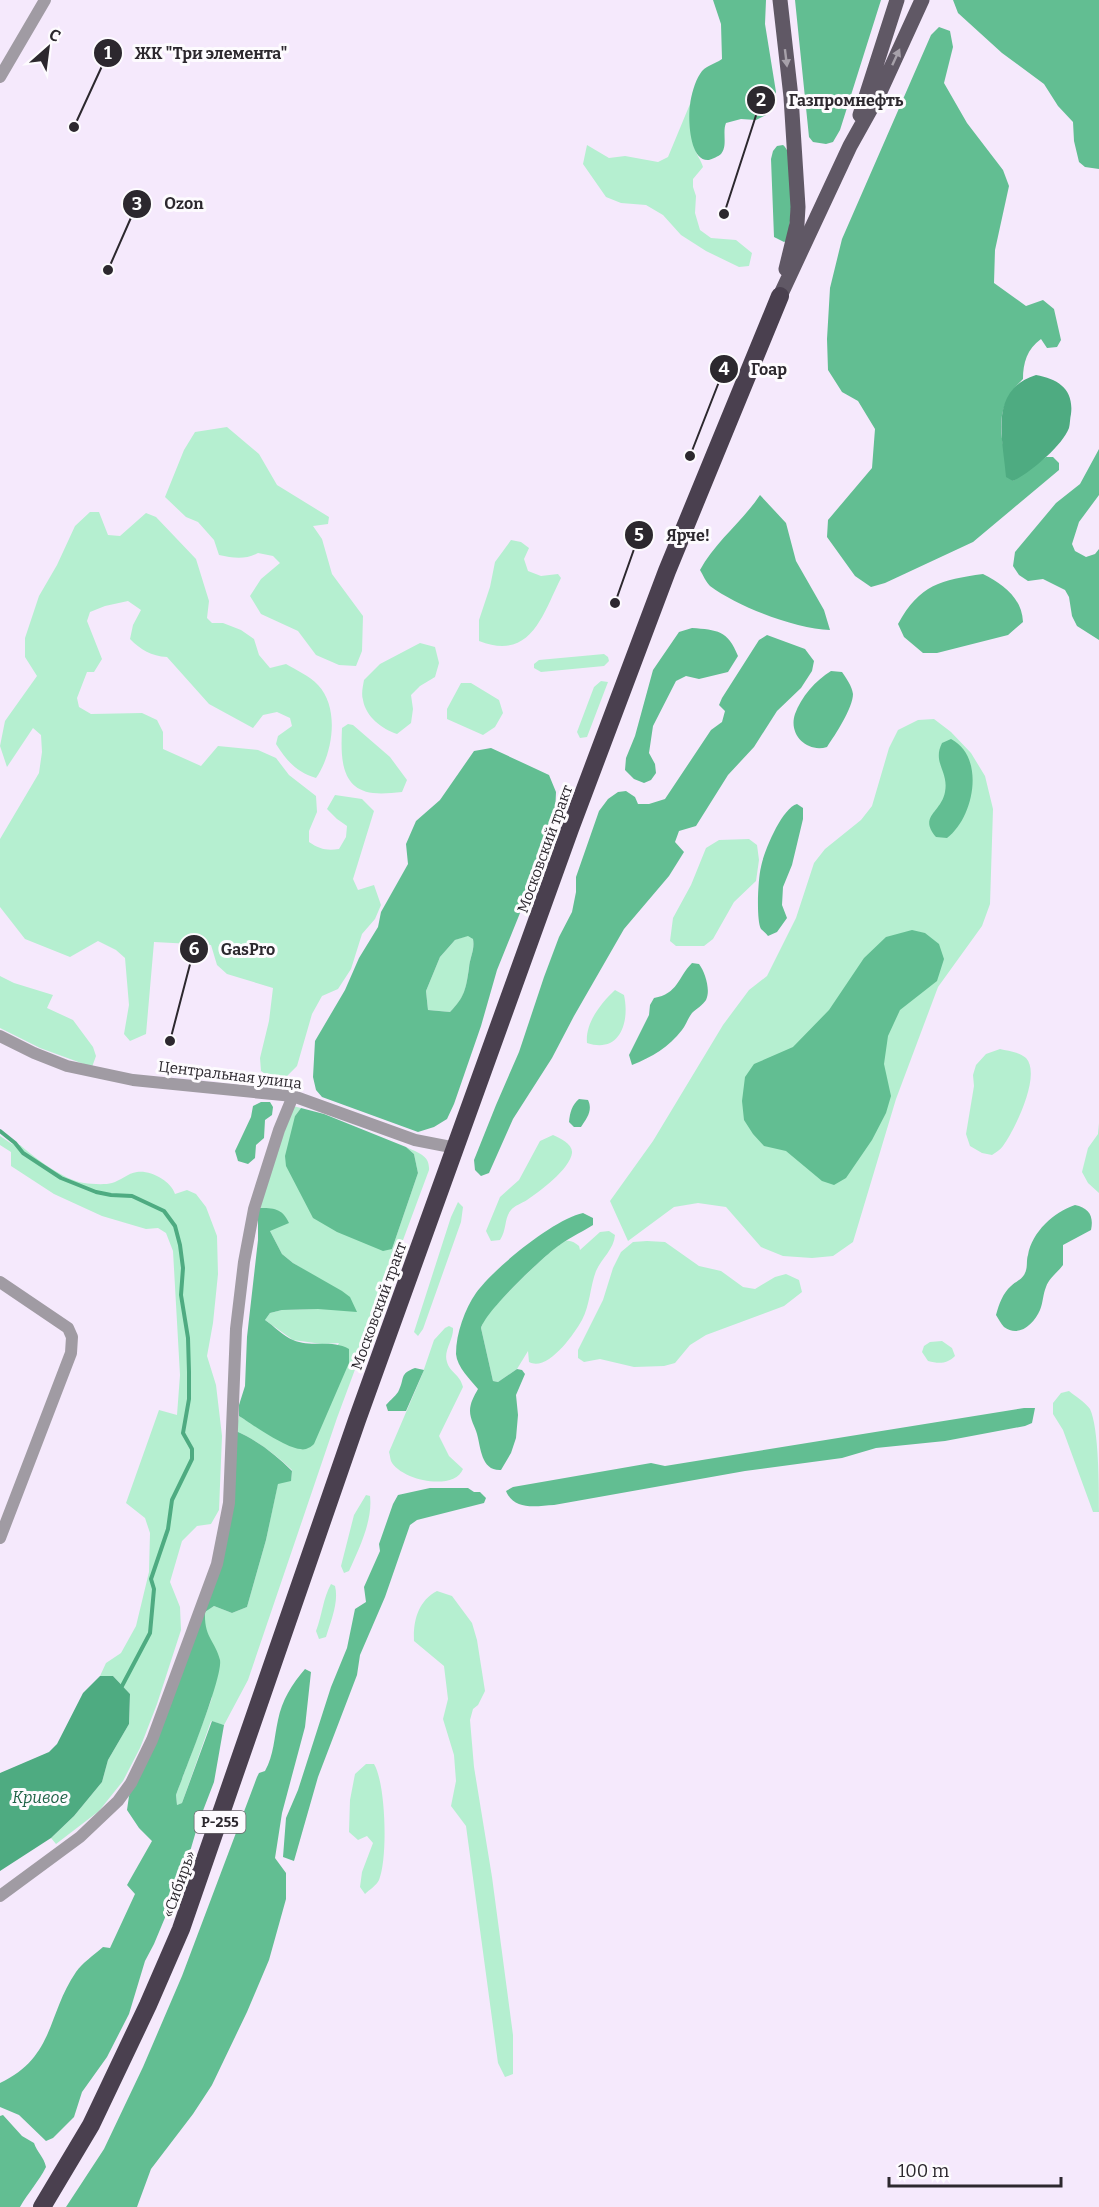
<svg xmlns="http://www.w3.org/2000/svg" width="1099" height="2207" font-family="Bitter,serif">
<rect width="100%" height="100%" fill="#f5e9fc"/>
<path fill="#b5efd0" d="M690,104c0,16 0,30 5,45 2,7 6,11 8,18l-10,12v8l3,9 -1,17 5,17 11,8 25,2 16,13 -3,13 -10,1 -33,-16 -25,-16 -18,-20 -17,-10 -25,-2 -15,-6 -23,-33 4,-19 22,13 16,-2 33,6 10,-5z
M227,427l32,27 18,31 52,32 -1,7 -15,2 9,13 10,35 31,42 -1,35 -6,15 -17,-1 -23,-10 -18,-24 -37,-17 -11,-18 11,-17 19,-16 -7,-7 -15,-3c-13,7 -25,5 -39,2l-5,-15 -16,-18 -12,-5 -21,-20 19,-47 11,-18z
M90,512h9l9,23 12,1 26,-23 10,4 40,42 13,42 -2,17 5,5h11l18,7 13,9 5,16 11,13 16,-4c10,6 24,12 32,21 22,23 15,69 -2,93 -20,-6 -29,-17 -40,-34l2,-8 14,-10 -2,-8 -13,-6 -14,3 -10,13 -44,-24 -42,-47c-16,-1 -26,-7 -37,-18l3,-14 8,-15 -13,-9 -23,5 -15,6 -3,9 15,38 -8,13h-7l-10,26 2,9 12,7 51,-1 15,7 6,12v17l38,17 17,-20 40,4 18,8 13,17 27,21 1,16 -8,19v11c10,7 18,9 30,7l7,-12 1,-11 -10,-7 -10,-10 8,-14 27,4 12,12 -21,68 5,11 16,-5 7,20 -6,14 -13,15 -11,35 -13,20 -16,7 -10,18 -15,52 -10,10 -16,2 -10,-7 -1,-13 9,-37 4,-33 -46,-14 -10,-9 -6,-20 -57,-3 -8,92 -16,7 -6,-7 5,-29 -4,-47 -9,-8 -18,-9 -28,16 -45,-18 -25,-32v-68l39,-66 3,-21 -1,-17 -8,-7 -26,39 -7,-21 5,-25 32,-45 -12,-19v-19l14,-42 18,-31 18,-39z
M511,540l10,2 8,6 -5,11 4,12 13,5 17,-2 3,4c-19,38 -30,83 -82,63v-21l11,-33 5,-25z
M420,643l15,4 4,16 -4,14 -15,9 -9,9 2,14 -2,14 -14,11c-15,-5 -31,-17 -34,-34 -2,-6 0,-14 1,-20l16,-16z
M604,654l4,3 1,4 -5,5 -63,6 -7,-4v-4l5,-4z
M601,681l7,1 -21,55 -7,1 -3,-6 17,-45z
M461,683h10l28,17 4,13 -8,14 -12,8 -36,-16v-10z
M934,719l17,13 20,21 14,23 8,33 -3,95 -8,22 -44,61 -42,112 -43,143 -20,14 -21,2 -29,-2 -22,-9 -35,-40 -28,-4 -24,4 -46,34 -18,-40 43,-60 70,-116 26,-35 18,-14 29,-58 18,-55 11,-14 36,-29 11,-14 17,-58 9,-18 20,-10z
M348,724l5,1 37,32 17,23 -5,12c-10,1 -20,2 -29,1 -34,-4 -32,-39 -31,-65z
M749,839l8,6 2,15 -3,21 -22,21 -21,37 -9,7h-28l-6,-5 3,-23 18,-33 15,-37 13,-8z
M469,935l4,4c2,11 -3,18 -4,29 -3,21 -4,29 -19,44l-22,-2 -2,-19 14,-34 15,-17z
M0,976l14,7 39,12 -6,13 26,12 20,27 3,9 -4,11 -52,-19 -40,-20z
M615,990l9,5c6,27 -4,59 -37,48 -2,-20 14,-40 28,-53z
M1000,1049c8,2 20,3 26,9 16,17 -12,73 -23,88 -3,4 -7,6 -11,9l-10,-2 -12,-7 -4,-12 8,-48 -1,-11 3,-10 10,-11z
M293,1106l8,2 -6,8 97,133 26,-76 -4,-19 -8,-7c12,6 24,8 23,23l-92,248 -89,262 -24,45 -13,-4 -29,82 -5,2 -1,-10 36,-97 -4,-63 -4,-9 1,-14 9,-6 18,7 15,-6 19,-67 12,-57 13,-3 1,-10c-17,-16 -34,-29 -56,-39l3,-15 38,23 62,-96 -17,1 -29,-4 -28,-20 5,-7 12,-3 66,-2 2,-10 -57,-35 -11,-9 -24,-46z
M1099,1123v70l-11,-10 -6,-11 6,-24 10,-14z
M553,1135c7,3 20,9 19,18 -2,16 -33,39 -45,47 -5,3 -13,6 -16,10 -7,8 -4,20 -11,30l-9,1 -5,-10 14,-34 19,-17 21,-39z
M0,1136l12,8 8,1c15,13 44,35 64,38 7,1 21,2 28,0 8,-2 16,-10 25,-11 14,-2 34,9 38,22l12,-4 9,4 10,13 11,29 1,38 -5,49 -6,33 9,29 6,51 -3,74 -8,14 -14,2 -15,15 -12,41 10,25 1,23 -24,74 -17,44 -17,33 -24,30 -43,33 -5,-6 23,-22 28,-34 6,-22 21,-36 1,-30 -17,-18h-13l6,-13 15,-10 15,-27 13,-54 1,-39 -5,-15 -19,-15 33,-93 18,5 3,-40 -7,-124 -7,-18 -8,-5 -12,1 -44,-13 -48,-22 -43,-28v-14l-11,-7z
M458,1202l5,5 -2,15 -38,107 -5,7 -4,-4 37,-115z
M609,1231l6,4c-1,14 -13,23 -19,36 -6,16 -6,34 -14,49 -9,16 -35,52 -53,42l-1,-11 -11,18 -19,13 -5,-1 -12,-53c1,-2 2,-6 3,-9 7,-11 71,-75 82,-78 5,-1 9,2 13,5l1,4 20,-18z
M647,1241l18,1 34,24 22,5 22,16 12,2 20,-12 11,-3 13,6 3,12 -18,14 -78,29 -16,10 -15,18 -11,3 -30,1 -34,-8 -16,3 -6,-4v-8l25,-50 10,-32 8,-16 12,-10z
M449,1326l4,2c1,11 -10,23 -6,34 3,11 13,12 16,25l-24,49 10,20 14,13c-9,23 -63,11 -72,-8 -1,-3 -1,-6 -2,-9l33,-77 12,-35 11,-12z
M942,1341l10,7 3,8c-8,8 -16,8 -27,5l-6,-9 2,-6 6,-4z
M1069,1391c6,5 16,11 21,18 9,19 9,79 9,103h-6l-30,-82 -10,-16v-11l8,-10z
M366,1495l4,1c3,24 -11,53 -21,75l-5,2 -3,-7 13,-51z
M331,1584l4,2c4,16 -4,35 -9,51l-7,2 -3,-8c6,-15 7,-33 15,-47z
M437,1591l15,5 20,27 5,17 8,51 -7,14 -5,4 -3,11 4,47 18,110 21,158v39l-8,3 -7,-14 -32,-237 -15,-20 5,-25 -2,-26 -11,-36 5,-20 -4,-33 -30,-25c-1,-20 4,-40 23,-50z
M366,1764h8c12,20 14,94 5,116 -2,5 -10,10 -14,14l-5,-7 2,-15 11,-29 -6,-7 -9,4 -9,-8 1,-32 5,-26z"/>
<path fill="#62be92" fill-rule="evenodd" d="M713,0h53l-1,24 11,68 -10,23 -10,5 -15,-1 -15,4c-4,9 2,23 -5,31 -2,2 -9,5 -12,6 -20,2 -21,-42 -19,-55 1,-9 5,-24 10,-31 5,-9 14,-9 22,-15l-1,-35z
M795,0h86l-41,130 -7,12 -7,2 -13,-2 -4,-5z
M953,0h146v169l-14,-2 -6,-5 -5,-21 -1,-19 -15,-16 -14,-22 -42,-31 -44,-40z
M939,27l11,4 3,16 -9,36 23,40 36,47 6,16 -14,64 -1,33 32,23 17,-6 11,9 7,31 -4,7 -10,1 -6,-9c-14,10 -18,24 -18,40 -33,31 -22,64 -10,102l33,-24h7l6,6v7l-86,72 -88,41 -14,4 -16,-11 -28,-39 1,-17 44,-52 3,-39 -17,-28 -16,-9 -14,-22 -1,-31 3,-51 12,-49 89,-204z
M783,145c15,11 7,77 5,95l-4,2 -10,-5 -3,-78 2,-8 4,-5z
M1099,449v46l-20,27 -7,22 3,7 11,6 9,-3 4,-5v91l-22,-14 -5,-10 -3,-19 -4,-7 -22,-11 -15,2 -9,-6 -6,-9 2,-14 41,-49 24,-19z
M760,495l26,28 10,38 28,49 6,20c-34,-1 -92,-23 -120,-44 -4,-4 -7,-11 -10,-16 15,-28 42,-48 60,-75z
M983,574c20,10 39,24 40,48l-15,13 -71,18h-14l-19,-16 -6,-13c22,-40 43,-44 85,-50z
M692,628c25,2 36,2 46,28l-10,16 -29,7 -13,-3 -10,5 -23,45 -4,27 6,11 1,9 -5,7 -7,3 -10,-4 -9,-9 1,-12 9,-22 18,-66 26,-38z
M767,635l38,14 9,12 -2,10 -11,17 -24,23 -23,36 -26,28 -32,51 -17,5 -4,11 9,10 -15,24 -45,53 -50,87 -22,42 -39,61 -24,54 -8,3 -6,-6 -1,-10 22,-55 23,-53 25,-75 15,-40 13,-25 4,-20v-15l23,-66 9,-12 10,-7 8,-1 9,6 3,7h11l16,-5 46,-69 11,-8 3,-11 -6,-6 3,-7 37,-58z
M831,671l11,1c4,6 10,14 11,22 0,14 -18,41 -26,53 -20,6 -39,-12 -32,-33 6,-17 21,-34 36,-43z
M951,739c35,18 23,79 -4,99l-11,-1c-18,-21 5,-24 9,-45 4,-21 -13,-29 -3,-49z
M491,748l58,27 7,17 -1,23 -22,55 -13,43 -23,57 -16,56 -27,78 -7,15 -13,8 -16,5 -96,-35 -6,-7 -3,-13 2,-36 30,-51 14,-32 19,-31 3,-15 27,-48 -2,-20 10,-23 24,-21 34,-49zM468,936l5,3c2,11 -3,18 -4,29 -3,20 -4,29 -19,44l-22,-2 -2,-19 14,-34 15,-17z
M797,804l6,4v11l-11,46 -9,22 -1,18 5,13 -10,14 -9,4c-2,-3 -5,-5 -7,-7 -5,-9 -3,-51 0,-62 3,-16 21,-59 36,-63z
M912,930l13,3 14,11 5,15 -7,22 -37,29 -12,26 -4,28 7,32 -5,17 -14,27 -26,38 -12,7 -12,-4 -36,-30 -22,-5 -11,-12 -9,-14 -2,-19 3,-24 9,-13 39,-17 36,-37 35,-52 22,-21z
M692,963l7,1c6,8 12,26 7,36 -3,5 -10,9 -14,13 -4,5 -6,12 -10,17 -13,17 -30,27 -50,35l-3,-10 20,-40 1,-10 4,-7c24,-4 24,-21 38,-35z
M579,1099l9,1c5,10 -1,18 -7,27h-7l-5,-5c1,-10 3,-17 10,-23z
M261,1102h9l3,5 -1,8 -7,5 -1,18 -8,7 -1,13 -7,6 -10,-3 -3,-10 16,-34 2,-11z
M301,1108l23,6 82,33 8,7 4,19 -26,76 -9,2 -46,-19 -24,-14 -27,-52 -1,-10 10,-40z
M1075,1205c14,3 19,11 16,25l-28,15v20c-6,8 -14,13 -17,22 -3,7 -3,16 -6,23 -6,14 -21,28 -36,17 -3,-3 -6,-9 -8,-12 3,-11 7,-22 15,-29 5,-5 11,-6 14,-13 3,-6 1,-12 3,-18 4,-23 26,-43 47,-50z
M258,1208c16,0 24,0 31,15l-19,8 12,23 11,9 49,28 8,6 7,15 -39,-3 -36,1 -12,3 -5,7c9,6 18,16 28,20 18,8 39,-1 56,9v14l-35,81c-2,2 -5,4 -8,5 -15,4 -54,-25 -67,-33v-11l6,-19 2,-49 11,-97z
M583,1213l10,5v7c-13,8 -28,15 -40,25 -16,13 -67,61 -72,78l12,53 5,1 19,-13 5,1 3,4 -9,21 2,20 -2,23 -5,15 -10,17c-20,1 -20,-22 -24,-36 -2,-7 -7,-15 -7,-23 0,-8 4,-15 8,-22 -8,-10 -21,-22 -22,-35 0,-21 9,-45 20,-61 18,-25 78,-74 107,-80z
M415,1368l9,2 -18,41h-18l-2,-6c4,-5 11,-10 13,-15 6,-12 0,-16 16,-22z
M1024,1408h11l-3,15 -7,3 -80,15 -69,7 -34,10 -97,13 -191,34c-18,1 -40,6 -48,-14l7,-4 138,-24 14,3z
M236,1431c22,10 39,23 56,40l-1,10 -13,3 -12,56 -19,67 -15,6 -18,-7 -9,6c-1,26 10,28 15,48 3,17 -36,113 -44,135l1,10 5,-2 30,-82 12,4 -10,57 -15,39 -15,51 -30,72 -9,17 -16,53 -22,43 -25,35 -8,25 -21,21 -7,3 -27,-26 -19,-8v-24c55,-26 47,-69 76,-111 6,-9 18,-17 27,-25l7,1 25,-54 -8,-9 25,-44 -13,-13 -12,-18 2,-14 92,-256z
M430,1488h38l6,4h6l6,6 -2,5 -67,17 -7,5 -25,72 -25,58 -3,20 -39,102 -24,84 -11,-4 3,-39 12,-28 33,-103 16,-39 8,-39 11,-7 -2,-15 16,-36 -1,-7 14,-40 5,-9z
M305,1669l6,3 -6,55 -23,86 -7,45 11,15v26l-17,61 -22,52 -35,73 -19,29 -42,55 -14,38h-71l38,-58 39,-82 39,-91 75,-199 2,-4 6,-2c9,-16 9,-33 13,-51 4,-20 14,-36 27,-51z
M3,2115l19,21 12,7c3,9 10,14 12,24 -7,14 -18,26 -26,40h-20v-91z"/>
<path fill="#4eab81" d="M1036,375c23,4 38,15 35,39 -1,4 -1,10 -2,14 -7,18 -39,45 -56,53l-7,-4c-3,-38 -18,-87 30,-102z
M100,1676h13l17,18 -1,30 -21,36 -6,22 -28,34 -23,22 -51,33v-98l49,-21 8,-8 26,-51z"/>
<g fill="none" stroke-linecap="round" stroke-linejoin="round">
<path stroke="#4eab81" stroke-width="4" d="M0,1131l15,12 8,10 38,25 35,14 15,3 21,1 32,15 11,15 5,19 3,23 -2,27 7,43 1,34v27l-6,34 9,16v10l-20,41 -4,29 -17,50 3,10 -4,44 -28,53"/>
<path stroke="#a09ba3" stroke-width="12" d="M0,77l45,-77
M0,1036l34,17 33,13 66,14 160,16 122,44 41,8
M0,1282l68,46 4,9 -1,16 -71,185
M0,1896l80,-59 38,-36 13,-18 21,-43 65,-176 12,-61 7,-174 8,-67 10,-53 25,-79 14,-34"/>
<path stroke="#605865" stroke-width="15" d="M780,0l11,97 7,110 -1,17 -11,45
M860,115l37,-115
M780,296l70,-150 29,-52 43,-94"/>
<path stroke="#4a404f" stroke-width="18" d="M42,2207l49,-82 57,-120 33,-76 176,-509 213,-591 97,-258 113,-275"/>
</g>
<defs><path id="oneway-solid" d="M-6-.8H1V-3.2L6.5 0L1 3.2V.8H-6Z" transform="scale(1.5)"/></defs>
<g fill="#a7a1aa">
<use href="#oneway-solid" transform="translate(896 57) rotate(-65)"/>
<use href="#oneway-solid" transform="translate(786 58) rotate(83)"/>
</g>
<g text-anchor="middle" dominant-baseline="central" stroke-width="6" stroke-linejoin="round" paint-order="stroke">
<rect fill="#fdfbfe" stroke="#6b676c" stroke-width="1.5" x="194.5" y="1811" width="51" height="22" rx="4.5"/>
<g font-size="14" font-weight="bold" fill="#2c282e">
<text x="220" y="1822">Р-255</text>
</g>
<g font-size="15" fill="#2c282e" stroke="#fdfbfe">
<text transform="translate(545 849) rotate(-70)">Московский тракт</text>
<text transform="translate(230 1075) rotate(7)">Центральная улица</text>
<text transform="translate(379 1306) rotate(-70)">Московский тракт</text>
<text transform="translate(179 1884) rotate(-70)">«Сибирь»</text>
</g>
<g font-size="16" font-style="italic" fill="#1d6245" stroke="#fdfbfe">
<text x="40" y="1797">Кривое</text>
</g>
</g>
<path fill="none" stroke="#2c282e" stroke-width="2" d="M74 127L108 53M724 214L761 100M108 270L137 204M690 456L724 369M615 603L639 535M170 1041L194 949"/>
<g fill="#2c282e" stroke="#fdfbfe" stroke-width="2">
<circle cx="74" cy="127" r="6"/>
<circle cx="724" cy="214" r="6"/>
<circle cx="108" cy="270" r="6"/>
<circle cx="690" cy="456" r="6"/>
<circle cx="615" cy="603" r="6"/>
<circle cx="170" cy="1041" r="6"/>
<circle cx="108" cy="53" r="15"/>
<circle cx="761" cy="100" r="15"/>
<circle cx="137" cy="204" r="15"/>
<circle cx="724" cy="369" r="15"/>
<circle cx="639" cy="535" r="15"/>
<circle cx="194" cy="949" r="15"/>
</g>
<g font-size="18" text-anchor="middle" font-weight="bold" fill="#fff">
<text x="108" y="59">1</text>
<text x="761" y="106">2</text>
<text x="137" y="210">3</text>
<text x="724" y="375">4</text>
<text x="639" y="541">5</text>
<text x="194" y="955">6</text>
</g>
<g font-size="16" text-anchor="middle" font-weight="bold" fill="#2c282e" stroke="#fdfbfe" stroke-width="6" stroke-linejoin="round" paint-order="stroke">
<text x="211" y="59">ЖК "Три элемента"</text>
<text x="846" y="106">Газпромнефть</text>
<text x="184" y="209">Ozon</text>
<text x="769" y="375">Гоар</text>
<text x="688" y="541">Ярче!</text>
<text x="248" y="955">GasPro</text>
</g>
<g transform="translate(48 48) rotate(28)" stroke="#fdfbfe" stroke-width="4.5" paint-order="stroke">
<path d="M0-4.5L10 22L0 15L-10 22Z" fill="#2c282e"/>
<text y="-9" font-size="16" font-weight="bold" text-anchor="middle" fill="#2c282e">С</text>
</g>
<path d="M889 2177v9h172v-9" fill="none" stroke="#2c282e" stroke-width="3"/>
<text x="898" y="2177" font-size="18" fill="#2c282e" stroke="#fdfbfe" stroke-width="4.5" paint-order="stroke">100 m</text>
</svg>
